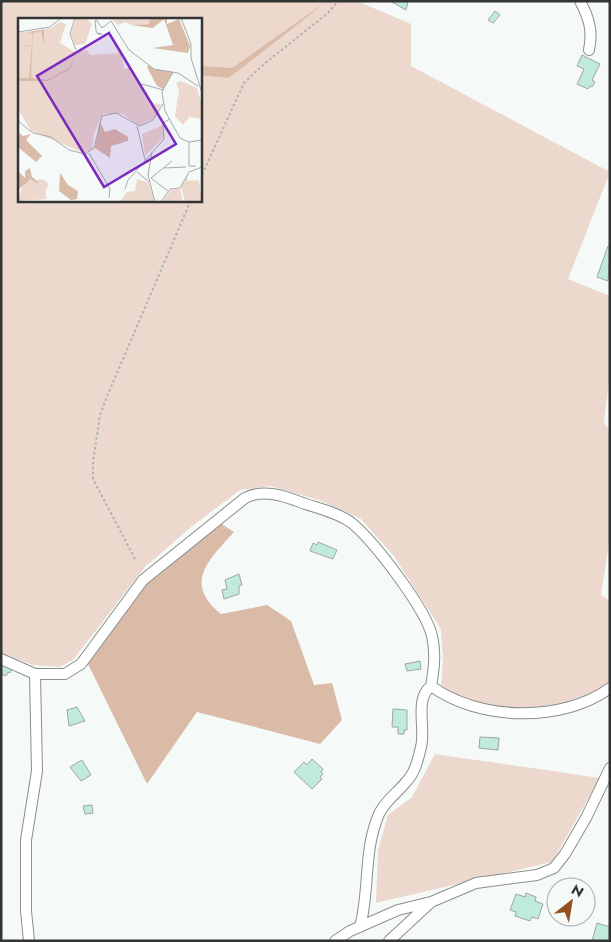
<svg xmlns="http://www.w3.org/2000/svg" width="611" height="942" font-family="Jost,sans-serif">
<rect width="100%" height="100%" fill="#f5faf9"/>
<path fill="#ecd8cc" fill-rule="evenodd" d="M1,1h356l54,23v42l199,106 -42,107 42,17v75l-6,52 6,8v106l-9,58 9,6v80c-8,6 -17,14 -26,18 -43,16 -106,15 -143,-14l2,-25 -2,-31 -48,-74 -32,-36 -42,-19 -49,-14 -30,4 -49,37 -46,40 -72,93 -14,7 -26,-2 -32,-12zM19,19h181v181h-181z
M435,754l165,24 -48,84 -176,41 2,-53 10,-35 24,-18z"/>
<path fill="#dabba8" d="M326,2l-97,76 -29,-3v-9l32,2z
M220,523l14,9c-24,27 -52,51 -13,82l46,-9 24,16 23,64 18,-2 10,37 -22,24 -123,-32 -50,72 -59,-120 59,-82z"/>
<path fill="#c1eadf" stroke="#a1a5a4" d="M408,1l-2,9 -14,-8v-1z
M495,11l5,4 -7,8 -5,-3z
M582,55l18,9 -8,16 3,2 -3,5 -2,-1 -2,3 -11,-5 7,-15 -7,-3z
M608,246l2,1 -2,34 -11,-4z
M318,542l19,8 -4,9 -23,-8 3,-8 4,2z
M239,574l3,11 -3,1v8l-15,5 -2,-9 5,-1 -2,-9z
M420,661l1,8 -14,2 -2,-7z
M1,665l11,4 -2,4 -2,-1 -2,4 -5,-2z
M77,707l8,14 -16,5 -2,-16z
M393,709l14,1v20h-3v4h-6v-7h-6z
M480,737l19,1 -1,12 -19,-2z
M312,759l11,10 -2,3 2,2 -3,3 2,2 -10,10 -18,-17 10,-10 3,3z
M82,760l9,15 -10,6 -11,-14z
M92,805l1,8 -8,1 -2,-8z
M526,893l10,4 -1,4 8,3 -5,15 -6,-2 -2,4 -15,-5 1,-4 -6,-2 6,-16 9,3z
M597,923l13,4v14h-18z"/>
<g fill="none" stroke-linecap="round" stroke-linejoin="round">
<defs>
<path id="minor" d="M580,1c9,17 13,30 9,49
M1,659l34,15h30l16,-10 62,-84 102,-82c17,-9 37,-3 55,4 16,6 40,11 53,22 22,19 73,85 79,112 4,17 2,33 -1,50 48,35 131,37 179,2
M360,927c10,-37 3,-76 19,-113 5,-12 19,-22 27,-32 9,-9 12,-22 15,-35 5,-19 -7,-48 10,-61
M29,941l-3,-30v-71l11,-69 -2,-97
M335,941l15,-10 48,-21 33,-8 45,-19 61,-8 17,-7 11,-14 21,-36 24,-50
M389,941l41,-38"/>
</defs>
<use href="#minor" stroke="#8a8e8d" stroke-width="12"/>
<path stroke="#afb3b2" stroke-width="2" stroke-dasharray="2.5 2.5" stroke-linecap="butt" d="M200,179l44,-96 20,-19 64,-51 10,-12
M135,559l-42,-80v-17l7,-47 8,-21 83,-194"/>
<use href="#minor" stroke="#fff" stroke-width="10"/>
</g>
<g transform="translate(18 18)">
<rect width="184" height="184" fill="#f5faf9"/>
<path d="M58,0h10l6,6 -7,20 -10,1 -4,-11zM132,0l-1,6 -18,1 -5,-3 -8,3 -7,-6zM42,4l6,2 -6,19 15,9 12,-2 3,5 31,-2 3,16 7,-1 19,35 11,1 -5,13 -17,9 -16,-12h-20l-9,19 -2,16 -8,4 -53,-22 -13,-22v-76l33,-5zM163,63l16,7 5,17v14l-13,-2 -6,8 -8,-9 4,-26 -3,-7zM145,107v13l-18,18 -3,-22zM169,158l1,5 11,-1 3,22h-17l-4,-15zM13,161l4,3 8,-3 6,5 -4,7 2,8 -29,2 5,-18zM119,161l12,4 6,19h-35l7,-10 8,-1zM162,171l3,13h-21l9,-12z" fill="#ecd8cc"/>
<path d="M132,0h17v6l12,-5 11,27 -2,7 -36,-5 21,-3 -9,-26 -11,9 -22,-3 18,-1zM26,12v14l-3,-13 -8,2 -2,45 16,2 22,-12 7,-15 -6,16 -22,12h-29l-1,-3h11l3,-32 -14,2 15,-3 -1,-12 -4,-1zM131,47l5,4 19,3 -10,17 -6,-3 -10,-19zM82,104l5,10 10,-3 13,8v4l-17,5 -1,12 -15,-10zM0,114l5,4 8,-2 -5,6 16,16 -6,6 -18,-15zM12,150l2,9 5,4 4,-2 -5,4 -5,-4 -13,11v-19l7,7v-7zM42,155l8,12 10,6 -1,8 -6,1 -12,-9z" fill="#dabba8"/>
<path fill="none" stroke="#a7abaa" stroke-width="1" d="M57,0l-5,16 6,16M77,0l7,10 9,-7 18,29 25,19 24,4 20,13M163,0l10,26v14l11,35M77,2l1,11 2,3h4l-5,-1M0,14l32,-5 11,-9M155,54l-11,20 3,19 15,27 9,4 13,-2M124,66l21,6M0,103l15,12 18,4 18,13 16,4 9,-6 8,-32 14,-3 24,13 13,-6 10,-16M119,108l8,34M171,124v24h7M134,134l-4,23 7,27M71,135l21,36 -1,9M146,150l22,-1M119,154l12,10M133,160l21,-17M133,160l17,13M107,171l3,-9 36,-41 -1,-16 7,-4M143,184l9,-13 10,-1 9,-16 13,-5"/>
<path fill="#7b2cbf" fill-opacity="0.15" stroke="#7b2cbf" stroke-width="2.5" d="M91,15l67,111 -72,43 -67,-111z"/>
<rect width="184" height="184" fill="none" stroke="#333534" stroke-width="2.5"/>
</g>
<rect width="611" height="942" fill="none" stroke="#333534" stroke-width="5"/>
<g transform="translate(571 902) rotate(31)"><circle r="24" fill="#f5faf9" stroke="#a7abaa"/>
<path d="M0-4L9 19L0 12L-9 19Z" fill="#935020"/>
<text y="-8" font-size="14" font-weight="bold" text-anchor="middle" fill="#333534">N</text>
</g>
</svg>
